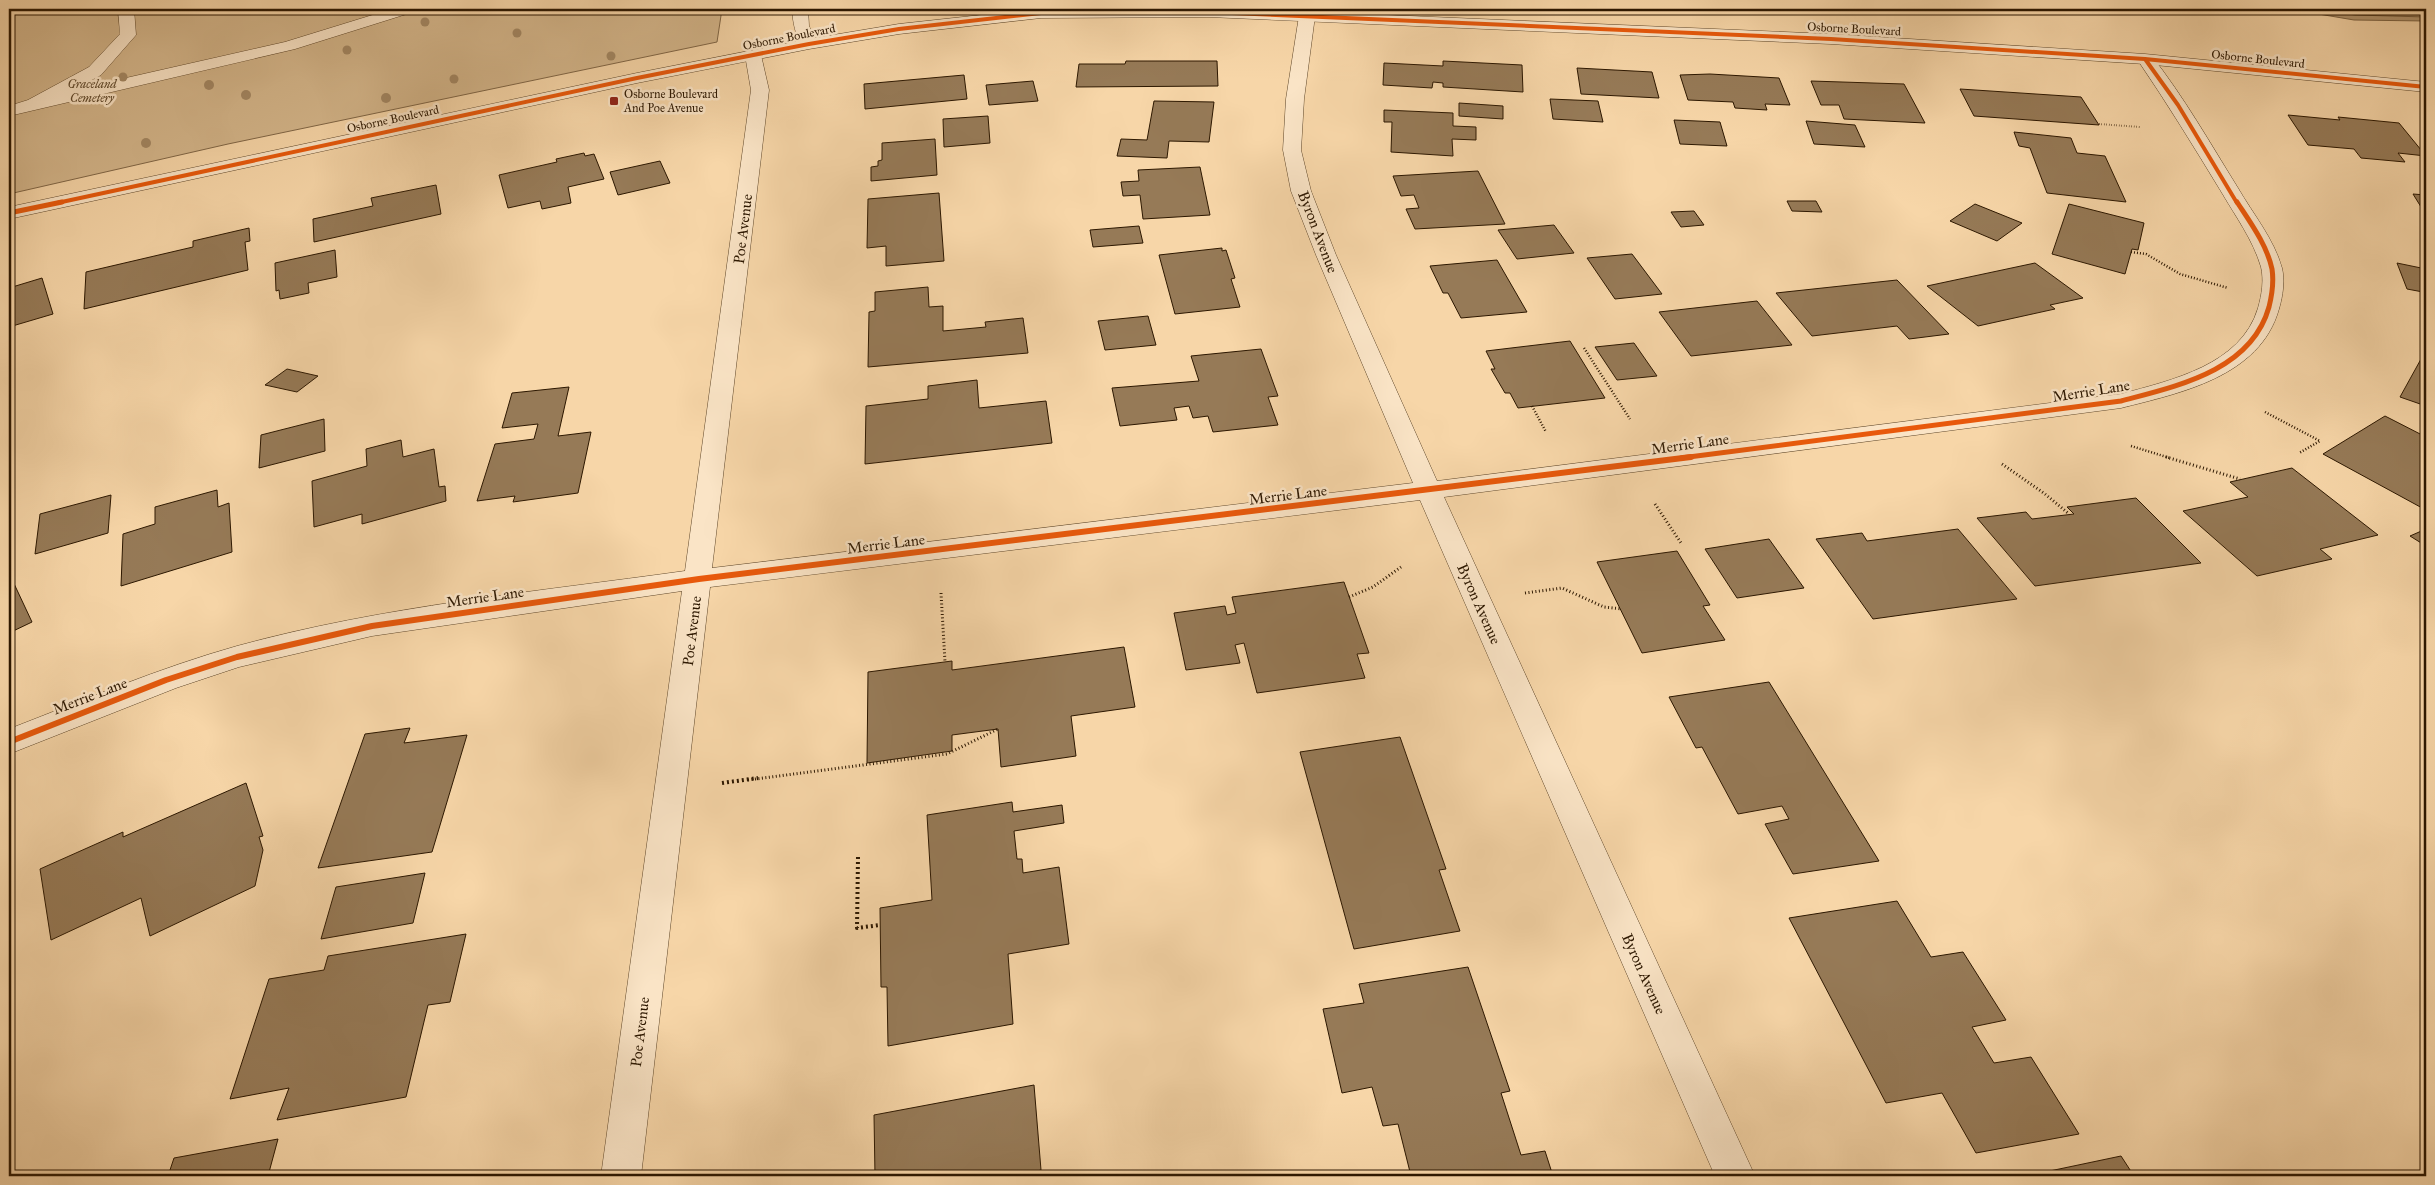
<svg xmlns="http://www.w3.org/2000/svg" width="2435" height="1185" font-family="'IM FELL Great Primer',serif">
<rect width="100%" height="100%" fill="#f7d6a8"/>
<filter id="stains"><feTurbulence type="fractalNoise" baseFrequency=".004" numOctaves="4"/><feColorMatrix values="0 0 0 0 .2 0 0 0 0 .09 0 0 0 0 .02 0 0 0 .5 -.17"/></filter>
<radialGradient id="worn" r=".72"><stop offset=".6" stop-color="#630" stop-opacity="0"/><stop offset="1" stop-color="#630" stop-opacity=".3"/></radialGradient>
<path fill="#d4b68b" stroke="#806646" d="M9,9h713l-5,33 -489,102 -219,50z"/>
<path fill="#b2956f" stroke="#7c6343" d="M2289,9h137v12l-72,-1z"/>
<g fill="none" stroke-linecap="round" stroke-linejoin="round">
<path stroke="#6f5638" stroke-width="1" d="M2317,9l38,6 71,2
M2364,9l62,1"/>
</g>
<path fill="#967a57" stroke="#2c1700" d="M1126,61h91l1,25 -142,1 3,-23h46z
M1443,61l79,4 1,27 -80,-5v-4l-10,-1 -1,6 -49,-3 1,-22 59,3z
M1577,68l75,4 7,26 -78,-4z
M1710,74l69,4 11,27 -25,-1 2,6 -32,-2 -2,-6 -45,-2 -8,-25z
M964,75l3,24 -102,10 -1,-25z
M1033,81l5,20 -49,4 -3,-20z
M1811,81l93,3 21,39 -81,-4 -5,-14h-18z
M1960,89l121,8 18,28 -125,-9z
M1550,99l48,2 5,21 -50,-3z
M1154,101l60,1 -5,40 -40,-1 -2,17 -50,-2 4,-17 26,1z
M1459,103l44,3v13l-44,-3z
M1384,110l69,3v13l23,1v13l-24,-1 1,17 -62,-4 1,-30h-8z
M2288,115l52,5 -2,-3 61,6 27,33 -28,-3 7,9 -44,-4 -7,-9 -46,-4z
M988,116l2,27 -46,4 -1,-28z
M1674,120l46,2 7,24 -47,-2z
M1806,121l49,4 10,22 -51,-3z
M2014,132l57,6 6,15 28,3 21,46 -79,-9 -17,-45 -11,-2z
M935,139l2,36 -66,6v-14l7,-1v-5l4,-1v-17z
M584,153l1,3 9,-2 10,25 -36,8 3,16 -29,6 -2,-8 -32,7 -9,-33 58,-13 -1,-3z
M660,161l10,22 -52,12 -8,-23z
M1200,167l10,48 -67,4 -3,-24 -17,1 -2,-14 18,-1 -1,-11z
M1478,171l27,53 -90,5 -9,-20 13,-1 -5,-13 -13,1 -8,-20z
M436,185l5,29 -127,28 -1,-23 60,-13 -2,-8z
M939,193l5,68 -58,5v-20l-19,2 1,-49z
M2413,194l13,1v20z
M1787,201h29l6,11 -30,-1z
M1975,204l47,19 -25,18 -47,-20z
M2069,204l75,19 -6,27 -6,-1 -7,25 -73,-20z
M1694,211l10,14 -23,2 -10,-15z
M1554,225l20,28 -57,6 -19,-29z
M1139,226l4,17 -50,4 -3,-17z
M249,228l1,13 -5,1 3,28 -164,39 2,-37 107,-25v-6z
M1222,248v3l4,-1 9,28 -4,1 9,28 -65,7 -16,-59z
M335,250l2,27 -29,6 1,10 -29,6 -1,-9 -3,1 -1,-28z
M1632,254l30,40 -47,5 -28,-41z
M1497,260l30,52 -66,6 -13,-25h-5l-13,-27z
M2035,263l48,35 -33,7 5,4 -77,17 -51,-40z
M2397,263l29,6v32l-3,-9 -16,-3z
M42,278l11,36 -44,13v-39z
M1897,280l52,54 -40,5 -12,-13 -85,10 -36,-43z
M928,287l1,20 14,-1v25l43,-4 -1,-5 38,-4 5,35 -160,14 1,-55 6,-1v-19z
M1757,301l35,44 -101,11 -32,-44z
M1148,316l8,29 -51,5 -7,-29z
M1570,341l35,57 -87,10 -8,-15h-5l-14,-24h4l-9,-18z
M1634,343l23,33 -40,4 -22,-33z
M1261,349l17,47 -10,1 10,28 -65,7 -5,-16 -15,2 -4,-12 -15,2 3,12 -57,6 -8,-38 87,-7 -8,-25z
M2426,350v56l-26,-9z
M287,369l31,7 -21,16 -32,-7z
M977,380l2,28 67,-7 6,42 -187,21 1,-58 62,-7v-13z
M569,387l-11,49 33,-4 -13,61 -65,9 2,-6 -38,5 18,-57 39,-5 4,-15 -36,4 10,-35z
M2385,416l41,21v71l-2,1 -101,-55z
M324,419l1,32 -66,17 2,-33z
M401,440l2,17 31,-8 5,38 6,-1 1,15 -84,23v-10l-48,13 -2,-46 55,-15 -1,-17z
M2292,468l86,67 -58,14 12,10 -75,17 -74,-65 65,-14 -18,-15z
M217,490l1,17 11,-4 3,49 -111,34 2,-52 32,-10v-17z
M111,495l-3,38 -73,21 5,-40z
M2136,498l65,65 -166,23 -58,-68 49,-6 6,7 42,-5 -7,-7z
M1958,529l59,70 -144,20 -57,-80 46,-6 5,8z
M2426,529v17l-16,-10z
M1769,539l35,49 -67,10 -32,-49z
M1677,551l33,54 -7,1 22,34 -83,13 -45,-91z
M9,573l23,49 -23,11z
M1344,582l25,71 -12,1 8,24 -108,15 -13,-50 -9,2 5,18 -54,7 -12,-57 51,-7 2,9 9,-2 -4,-16z
M1124,647l11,60 -64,9 5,40 -75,11 -3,-38 -46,6v16l-85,12 1,-91 84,-11v9z
M1769,682l110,179 -86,13 -28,-50 24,-5 -7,-13 -44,8 -36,-67 -6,1 -27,-51z
M410,728l-6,15 63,-8 -35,117 -114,16 47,-134z
M1400,737l46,132 -7,1 21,61 -106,18 -54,-197z
M246,783l17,53 -4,1 4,13 -8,36 -105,50 -9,-38 -90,42 -11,-71 83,-37v5z
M1012,802l1,10 49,-7 2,18 -50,8 3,28h5l1,14 36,-6 10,77 -61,10 5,70 -125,22 -1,-59h-6l-1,-79 52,-8 -5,-85z
M425,873l-12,50 -92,16 15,-52z
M1897,901l34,56 32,-5 43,68 -34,7 22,36 37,-6 48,77 -103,19 -34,-60 -56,10 -97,-185z
M466,934l-16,68 -22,3 -22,92 -129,23 12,-32 -59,11 39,-120 55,-9 4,-14z
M1468,967l42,124 -9,2 20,62 24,-4 8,25h-142l-13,-52 -15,2 -11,-39 -30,6 -19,-84 41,-6 -5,-19z
M1034,1085l7,85 -17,4v2h-149l-1,-61z
M278,1139l-10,37h-100l6,-18z
M2121,1156l13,20h-108z"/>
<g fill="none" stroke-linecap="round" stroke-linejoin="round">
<defs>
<path id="service" d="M118,9h16l2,26 -35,40 -28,15 212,-48 107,-33h23l-2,3 -118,37 -286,67v-10l19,-6 61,-33 31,-33z
M792,9h16l1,17 8,18 -2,3h-12c-8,-12 -10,-24 -11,-38z"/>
<path id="minor" d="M1307,11l8,5 -11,83 -3,51 10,41 25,64 101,226 684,-87c51,-14 120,-29 137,-86 4,-14 6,-28 3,-41 -8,-27 -25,-50 -39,-74 -28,-46 -55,-90 -85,-134l2,-4h12c33,42 59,88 87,133 15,26 36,51 44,80 3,13 1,27 -3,41 -19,68 -99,84 -158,99l-677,89 311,679h-40l-295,-676 -710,87 -69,589h-40l81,-585 -310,45 -133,31 -63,21 -167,66v-25c75,-29 150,-61 228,-83 146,-40 298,-54 448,-75l66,-481 -6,-35 2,-4h12l2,4 8,35 -57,478 701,-85 -97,-228 -25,-64 -8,-41 3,-51 13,-83z"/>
<path id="tertiary" d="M1037,9h207l587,25 314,20 281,28v10l-281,-28 -314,-20 -622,-27 -168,1 -142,16 -90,15 -172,34 -628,136v-12l628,-134 172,-34 90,-15z"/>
</defs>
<use href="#service" stroke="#5f472a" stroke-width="1"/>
<use href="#minor" stroke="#5f472a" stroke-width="1"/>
<use href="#tertiary" stroke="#5f472a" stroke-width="1"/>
<path stroke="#2c1700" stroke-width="2" stroke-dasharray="0.5 2" stroke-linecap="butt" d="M2099,124l41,3"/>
<path stroke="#2c1700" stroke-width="2.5" stroke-dasharray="1 2" stroke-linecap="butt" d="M2131,252l15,2 34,20 48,14
M1584,348l46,71
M1532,406l14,26
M2265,412l55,29 -21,12
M2131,446l39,12"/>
<path stroke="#2c1700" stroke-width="3" stroke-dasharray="1 2.5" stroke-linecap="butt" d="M2166,457l74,22
M2002,464l43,30 24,20
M1655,504l26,39
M941,593l4,69
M1525,593l37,-5 42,19 18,2
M1349,597l24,-10 28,-20
M748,780l199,-26 51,-25"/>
<path stroke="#2c1700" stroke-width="4" stroke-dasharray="2 3" stroke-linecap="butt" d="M722,783l36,-5
M858,857l-1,71 23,-3"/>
<use href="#service" fill="#fae4c6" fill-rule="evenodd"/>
<use href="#minor" fill="#fae4c6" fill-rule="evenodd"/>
<use href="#tertiary" fill="#fae4c6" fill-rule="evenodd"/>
<defs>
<path id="cycleway-far2" d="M2145,59l33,46 59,98
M57,203l580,-125 172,-34 90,-15 142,-16 168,-1 622,27 314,20 281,28"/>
<path id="cycleway-far1" d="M9,213l53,-11
M1681,458l440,-57c56,-15 130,-30 148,-94 3,-12 5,-25 3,-38 -5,-24 -22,-47 -35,-67"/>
<path id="cycleway" d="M9,742l157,-62 71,-23 135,-31 327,-47 992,-122"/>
</defs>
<use href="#cycleway-far2" stroke="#fae4c6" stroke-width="5.5"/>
<use href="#cycleway-far1" stroke="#fae4c6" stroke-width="8"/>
<use href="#cycleway" stroke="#fae4c6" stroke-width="9"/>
<use href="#cycleway-far2" stroke="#e8590c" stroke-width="4"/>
<use href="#cycleway-far1" stroke="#e8590c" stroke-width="5"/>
<use href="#cycleway" stroke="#e8590c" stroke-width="6"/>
</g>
<g fill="#a38763">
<circle cx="425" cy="22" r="4.5"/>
<circle cx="517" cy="33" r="4.5"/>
<circle cx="347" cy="50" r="4.5"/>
<circle cx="611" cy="56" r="4.5"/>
<circle cx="123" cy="77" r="4.5"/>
<circle cx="454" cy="79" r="4.5"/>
<circle cx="209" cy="85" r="5"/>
<circle cx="246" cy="95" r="5"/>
<circle cx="386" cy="98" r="5"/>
<circle cx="146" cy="143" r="5"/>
</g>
<rect fill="#8f2418" stroke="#fae4c6" stroke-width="2" x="609" y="96" width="10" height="10" rx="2.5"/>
<g text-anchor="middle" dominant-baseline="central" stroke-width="5" stroke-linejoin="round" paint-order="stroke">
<g font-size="12" fill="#2c1700" stroke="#fae4c6">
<text transform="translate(1854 29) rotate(3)">Osborne Boulevard</text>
<text transform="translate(789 37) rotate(-11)">Osborne Boulevard</text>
<text transform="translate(2258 59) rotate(6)">Osborne Boulevard</text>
<text transform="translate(393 119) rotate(-12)">Osborne Boulevard</text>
</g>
<g font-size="12" font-style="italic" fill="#5e472a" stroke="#fae4c6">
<text x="92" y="84">Graceland<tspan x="92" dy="14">Cemetery</tspan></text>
</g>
<g font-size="12" fill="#2c1700" stroke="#fae4c6" text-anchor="start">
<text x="624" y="94">Osborne Boulevard<tspan x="624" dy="14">And Poe Avenue</tspan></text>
</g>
<g font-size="15" fill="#2c1700" stroke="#fae4c6">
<text transform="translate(743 229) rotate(-83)">Poe Avenue</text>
<text transform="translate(1318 232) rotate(69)">Byron Avenue</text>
<text transform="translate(2091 391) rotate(-9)">Merrie Lane</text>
<text transform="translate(1690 444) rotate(-8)">Merrie Lane</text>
<text transform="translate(1288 495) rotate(-7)">Merrie Lane</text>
<text transform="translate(886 544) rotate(-7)">Merrie Lane</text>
<text transform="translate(485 597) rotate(-8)">Merrie Lane</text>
<text transform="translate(1479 604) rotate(66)">Byron Avenue</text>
<text transform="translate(692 631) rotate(-83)">Poe Avenue</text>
<text transform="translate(90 696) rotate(-21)">Merrie Lane</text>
<text transform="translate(1644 974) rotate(66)">Byron Avenue</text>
<text transform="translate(640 1032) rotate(-83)">Poe Avenue</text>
</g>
</g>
<rect width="2435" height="1185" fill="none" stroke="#f7d6a8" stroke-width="30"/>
<rect x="10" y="10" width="2415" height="1165" fill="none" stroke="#2c1700" stroke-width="2.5"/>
<rect x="15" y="15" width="2405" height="1155" fill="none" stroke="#2c1700"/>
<rect width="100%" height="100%" filter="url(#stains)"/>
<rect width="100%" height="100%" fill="url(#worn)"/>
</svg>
